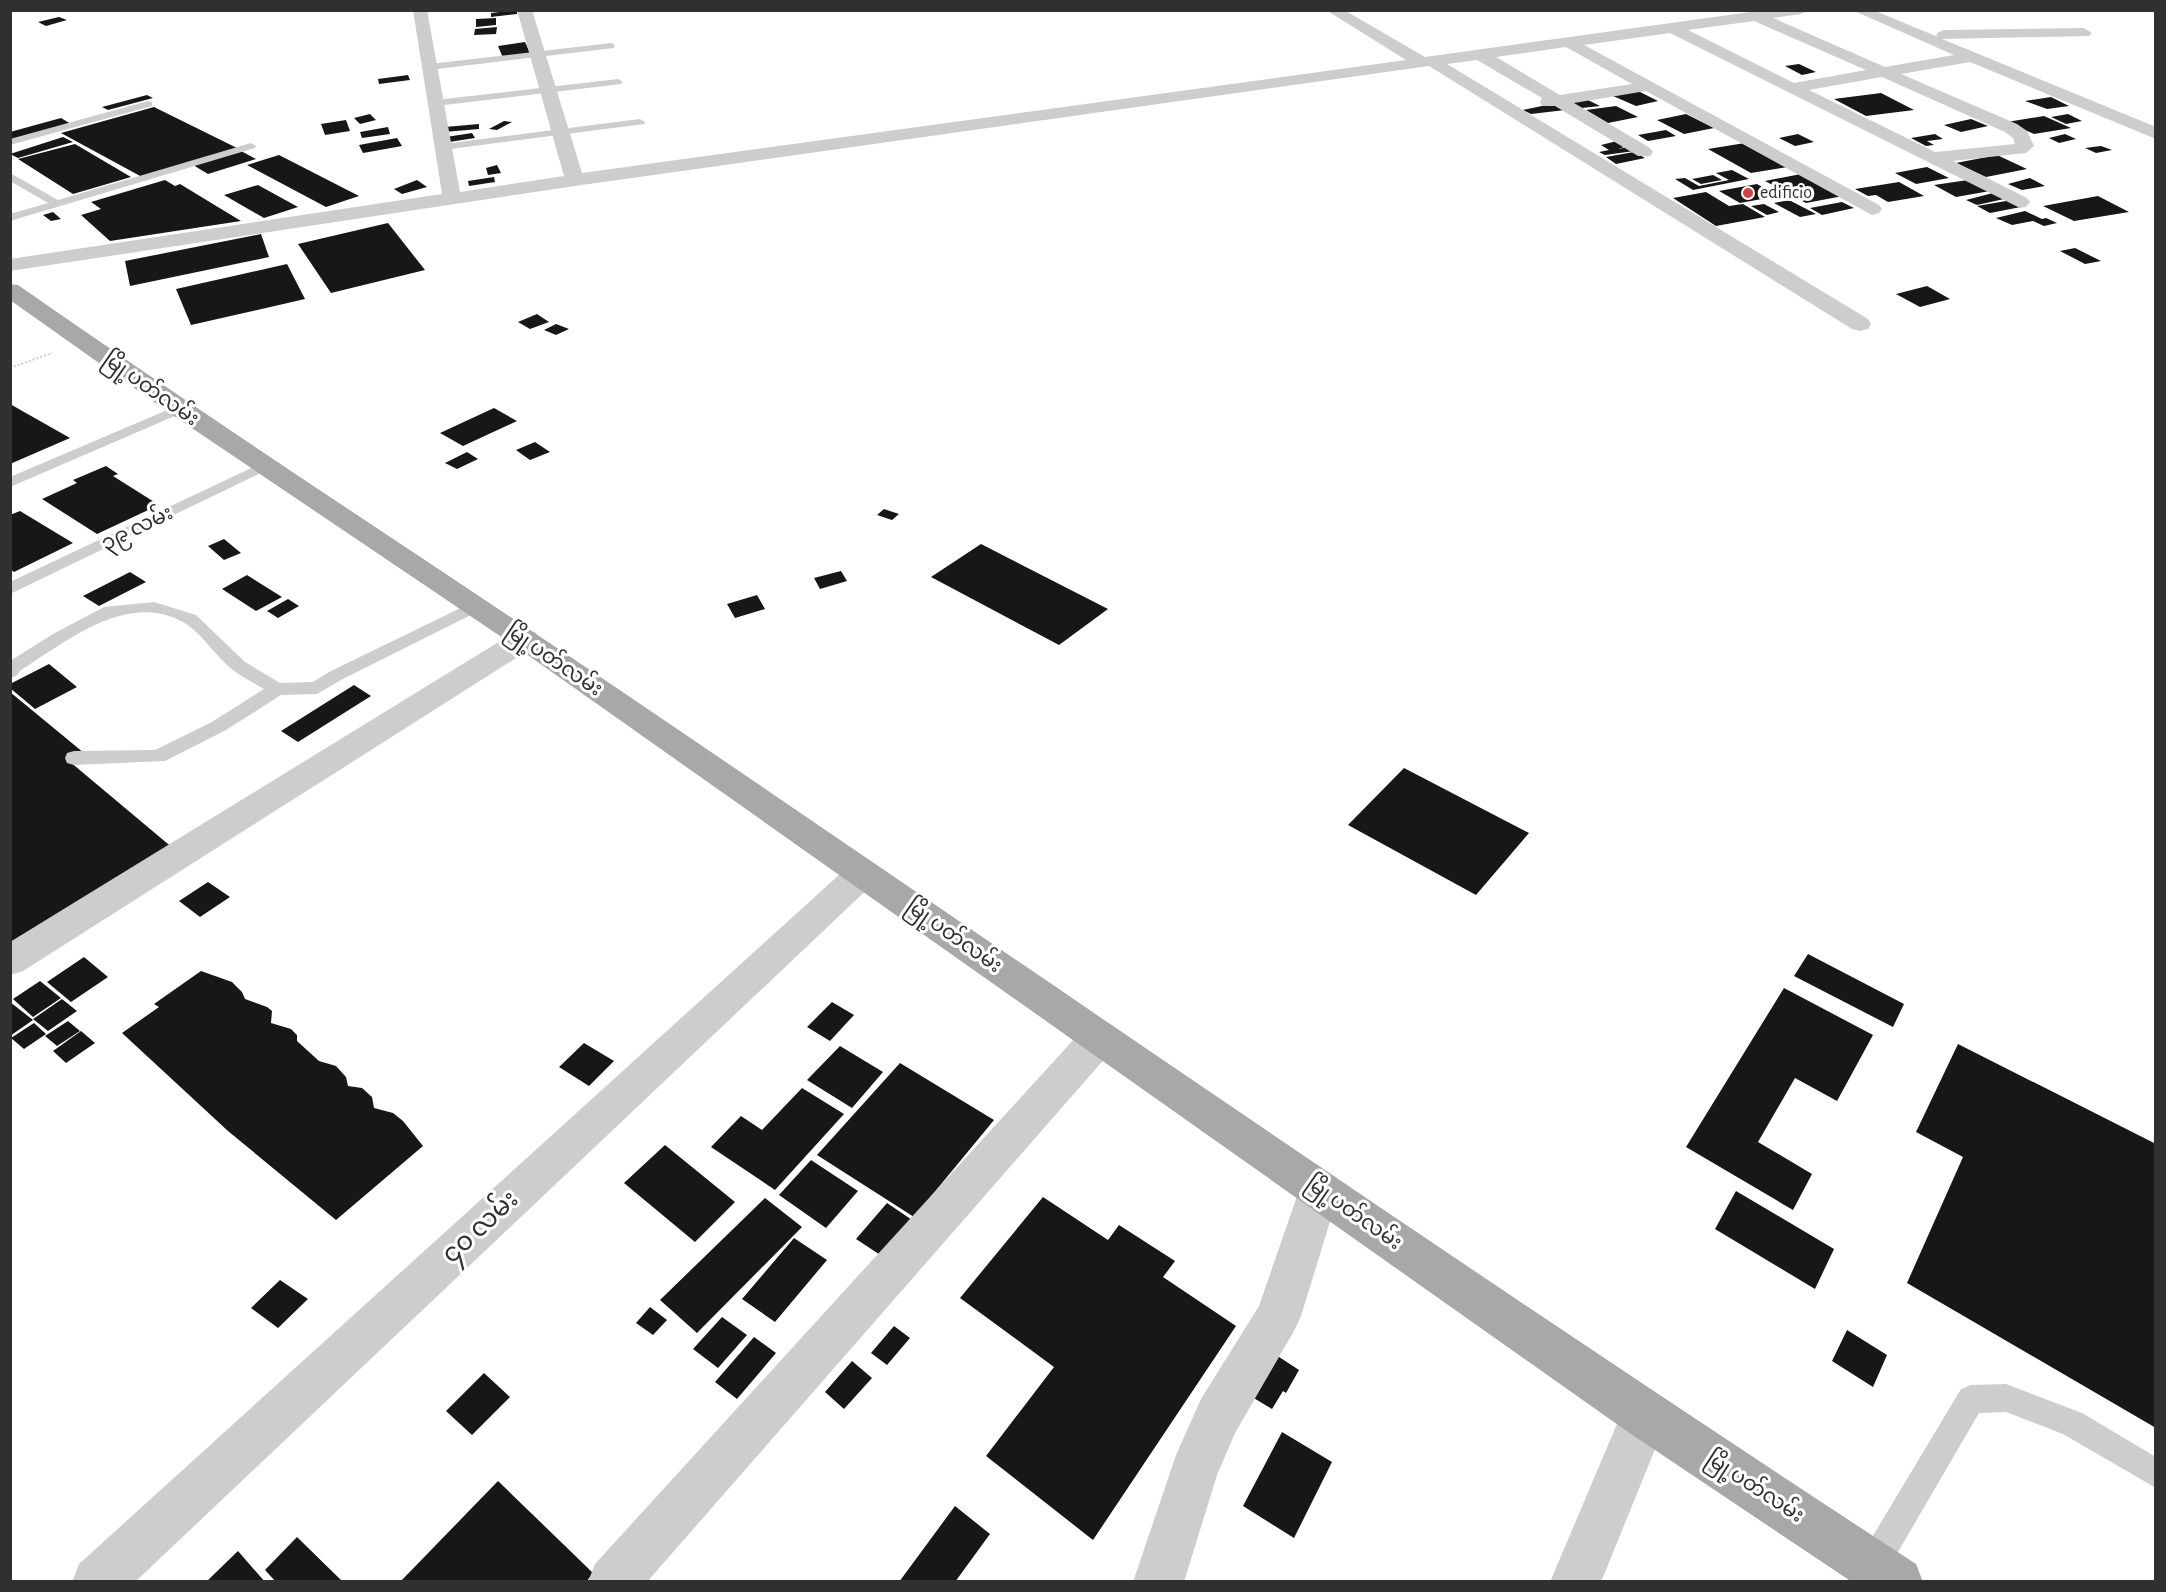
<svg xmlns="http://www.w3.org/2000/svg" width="2166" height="1592" viewBox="0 0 2166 1592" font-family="'Alegreya Sans','Noto Sans Myanmar',sans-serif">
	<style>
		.building { fill: #171717 }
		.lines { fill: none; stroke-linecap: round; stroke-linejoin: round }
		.path { stroke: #cdcdcd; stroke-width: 2; stroke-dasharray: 2 2; stroke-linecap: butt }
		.lane { fill: #cdcdcd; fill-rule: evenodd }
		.street { fill: #cdcdcd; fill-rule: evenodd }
		.primary { fill: #a8a8a8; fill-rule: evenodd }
		.poi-dot { fill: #d93f46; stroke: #fff; stroke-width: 2 }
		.labels { text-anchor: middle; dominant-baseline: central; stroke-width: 6; stroke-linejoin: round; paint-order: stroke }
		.far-poi-label { font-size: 18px; fill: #303030; stroke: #fff; text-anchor: start }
		.street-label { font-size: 21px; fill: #303030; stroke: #fff }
		.near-street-label { font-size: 26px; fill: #303030; stroke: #fff }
	</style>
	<rect width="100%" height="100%" fill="#fff"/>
	<path class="building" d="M517,10V14L491,17V13Z
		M59,17L67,20L46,26L38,22Z
		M496,18V25L476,27V19Z
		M497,27L496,34L474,35L475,29Z
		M525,42L531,55L503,58L498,46Z
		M1799,64L1816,72L1802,75L1785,66Z
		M408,75L410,80L379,84L378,79Z
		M1638,91L1658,101L1636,106L1613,96Z
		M1881,93L1914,110L1866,116L1834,99Z
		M147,95L153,98L108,110L102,107Z
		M2051,97L2069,106L2047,109L2025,101Z
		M1588,100L1600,106L1582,108L1569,101Z
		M1556,103L1565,110L1531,114L1523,110Z
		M1616,106L1638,117L1608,123L1586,110Z
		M154,107L237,148L142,177L61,133Z
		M370,114L376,120L360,124L354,118Z
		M1686,114L1714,128L1684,134L1657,120Z
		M2068,114L2082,121L2066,124L2051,117Z
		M2044,116L2071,128L2034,134L2007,122Z
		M61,118L71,124L10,141V132Z
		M1971,119L1988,126L1961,132L1944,125Z
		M346,120L350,131L325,135L321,124Z
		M504,121L512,122L497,130L489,129Z
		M479,124V129L444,132L445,127Z
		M388,127L390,134L362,138L360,132Z
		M1666,130L1676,136L1648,141L1638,135Z
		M472,133L475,138L449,142L446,137Z
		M1798,134L1814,142L1795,146L1779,138Z
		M1935,134L1943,139L1927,141L1934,145L1926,146L1911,138Z
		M2065,134L2076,139L2059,143L2049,138Z
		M63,137L73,142L18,158L10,154Z
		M397,138L402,146L363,153L359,145Z
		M1617,141L1624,147L1618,149L1628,147L1634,151L1605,155L1599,152L1609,150L1601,145Z
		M1745,143L1788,167L1751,173L1708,149Z
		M75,144L131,177L73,194L18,159Z
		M2101,146L2112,150L2096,153L2085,148Z
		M241,151L256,159L208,174L193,165Z
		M1634,152L1645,158L1616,164L1606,157Z
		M279,155L359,196L326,207L247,165Z
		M1997,155L2027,169L1986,177L1956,163Z
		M497,165L501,173L488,175L486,168Z
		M1927,167L1949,178L1916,184L1895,173Z
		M1732,170L1749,179L1693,190L1675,179L1685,178L1699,186L1729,180L1716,173Z
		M1801,174L1843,196L1806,203L1765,181Z
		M1713,175L1722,180L1701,184L1692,179Z
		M494,177L495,182L469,186L468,181Z
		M2030,178L2045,186L2022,190L2008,184Z
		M165,180L175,186L180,184L241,221L110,241L81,215L101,209L91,202Z
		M417,180L427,187L402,194L394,189Z
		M1968,180L1990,191L1956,197L1934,185Z
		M1899,182L1924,196L1888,202L1876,195L1868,196L1855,189Z
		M1757,184L1778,196L1740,203L1719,191Z
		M258,185L298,207L264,218L224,195Z
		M1706,192L1729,206L1743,204L1765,217L1716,226L1673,198Z
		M1993,193L2004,199L1977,205L1966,200Z
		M2098,196L2129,212L2074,221L2043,206Z
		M1789,200L1816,214L1800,217L1774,203Z
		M2012,200L2026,206L1990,213L1977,206Z
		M1842,202L1854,208L1822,215L1810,208Z
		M1764,204L1779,212L1767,215L1751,206Z
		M2025,211L2042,219L2046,218L2057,223L2044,226L2033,221L2012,225L1996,218Z
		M53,212L61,219L51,221L43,215Z
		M388,223L425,270L331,293L298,244Z
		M261,234L269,257L130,286L125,261Z
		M2075,248L2101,261L2085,264L2060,251Z
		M287,264L305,299L191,325L176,289Z
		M1927,286L1950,299L1920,307L1896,294Z
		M537,314L549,322L530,329L518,322Z
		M556,324L569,329L556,335L544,330Z
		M10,404L70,438L10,464Z
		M494,408L517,421L463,446L440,433Z
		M535,442L550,452L530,460L516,450Z
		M467,452L478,459L457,469L445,463Z
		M106,466L118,474L113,476L159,505L97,534L42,499L77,483L73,480Z
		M884,509L899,514L892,520L877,515Z
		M20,511L73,543L14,572L10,569V515Z
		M224,539L241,553L224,560L208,546Z
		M981,544L1108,609L1059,645L931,577Z
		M841,571L847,581L820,589L814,578Z
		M130,572L146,582L99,606L83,596Z
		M247,575L282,597L256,611L222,589Z
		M757,595L765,609L735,618L727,604Z
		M288,599L299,606L278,618L267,611Z
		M49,664L77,687L35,709L10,688V684Z
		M354,685L371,696L298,742L281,731Z
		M10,692L84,753L69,761L174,849L16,946L10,940Z
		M1404,768L1529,833L1476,895L1348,825Z
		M208,882L230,897L200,917L179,901Z
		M1808,954L1904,1004L1893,1027L1794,976Z
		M84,957L108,977L71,1002L47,982Z
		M201,971L232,982L242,992L245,999L267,1007L272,1011L271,1023L291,1029L297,1035V1041L319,1061L336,1066L346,1077L348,1086L362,1088L372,1097L374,1108L393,1113L403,1121L423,1146L336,1220L228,1131L122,1033L159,1007L154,1004Z
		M40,981L61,998L33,1017L13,999Z
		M1784,988L1873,1035L1837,1101L1795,1078L1758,1142L1812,1174L1793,1210L1686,1147Z
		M62,999L77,1011L48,1031L33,1019Z
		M10,1002L33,1020L10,1036Z
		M832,1002L854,1015L830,1041L807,1027Z
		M68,1021L80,1031L57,1046L45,1036Z
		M34,1023L46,1034L24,1049L11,1038Z
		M81,1031L95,1043L66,1063L53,1051Z
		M584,1043L614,1061L589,1086L559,1067Z
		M1958,1044L2156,1144V1428L1907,1283L1963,1157L1916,1132Z
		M840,1046L883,1072L852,1108L807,1080Z
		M900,1063L994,1120L914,1217L817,1155Z
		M802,1088L844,1114L775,1190L711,1147L741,1116L762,1130Z
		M665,1145L735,1202L695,1242L624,1183Z
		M811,1160L858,1191L826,1228L779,1195Z
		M1736,1191L1834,1249L1815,1289L1715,1229Z
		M1043,1197L1108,1240L1119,1225L1175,1261L1163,1277L1236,1326L1093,1540L986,1456L1054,1367L960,1298Z
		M765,1198L802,1227L697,1333L660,1300Z
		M887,1203L921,1226L891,1262L856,1239Z
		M794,1238L827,1260L775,1322L742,1299Z
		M280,1280L308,1299L278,1328L251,1308Z
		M650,1307L667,1320L653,1335L636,1323Z
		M722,1317L747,1335L718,1368L693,1349Z
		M894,1326L910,1338L887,1365L871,1353Z
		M1847,1330L1887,1355L1873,1387L1832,1361Z
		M754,1337L776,1353L737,1399L715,1382Z
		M1270,1351L1299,1370L1286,1393L1283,1391L1272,1409L1247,1394Z
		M852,1361L872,1378L844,1409L825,1392Z
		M484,1373L510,1397L472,1435L446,1411Z
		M1282,1432L1332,1462L1294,1538L1243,1506Z
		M498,1481L593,1573L586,1582H400Z
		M955,1506L990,1534L955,1582H899Z
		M297,1537L343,1582H276L265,1570Z
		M238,1551L265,1582H206Z"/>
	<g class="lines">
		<path class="path" d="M10,368L52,353"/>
		<path class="lane" d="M611,43L614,44V48L429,70L424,67L429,64Z
			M618,79L623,82L621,84L436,106L431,103L436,100Z
			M148,101L152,102V106L10,145V139Z
			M640,119L645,122L644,124L443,150L438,147L443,144Z
			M251,143L256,146L255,148L10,221V214L48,203L10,181V173L58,200Z
			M179,405L184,406L186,409L184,412L10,487V477Z
			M264,462L269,463L271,466L269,469L10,594V582Z
			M475,601L481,602L483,606L481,610L341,680L317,694L281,695L226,730L165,761L74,765L67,763L65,758L67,753L74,751L155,750L212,722L264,689C254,683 242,677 233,670C216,657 201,632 183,622C127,591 67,641 21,670L16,676L10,678V661L53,634L104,607L154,602L196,615L245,662L280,683L313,682L329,672Z
			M2006,1384L2082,1413L2156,1457V1488L2063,1434L2006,1412L1979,1413L1884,1576L1873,1580L1862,1576L1858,1565L1862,1554L1961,1389L1971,1385Z"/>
		<path class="street" d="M413,10H427L460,192L564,176L517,10H532L582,173L1406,60L1326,10H1344L1425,57L1765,10H1808L1801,14L1773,18L1885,67L1954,55L1852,10H1873L1938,37L1936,35L1939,32L1944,30L2084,28L2092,33L2089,36L1942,39L2156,127V139L1970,62L1901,74L2017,124L2027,131L2034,146L2026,153L1953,161L2027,198L2030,202L2027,206L2020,208L1670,33L1584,45L1879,205L1882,209L1879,213L1872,215L1646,91L1574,103L1650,148L1653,152L1650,156H1638L1555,106H1542L1540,102L1542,98L1477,60L1447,64L1868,319L1871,324L1868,329L1860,331L1852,329L1429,66L575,186L10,271V259L442,194ZM1754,21L1866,70L1794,83L1688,30ZM1566,47L1632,84L1560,95L1496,57ZM1882,77L2005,132L2013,138L2015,144L1935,152L1809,90Z
			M525,630L535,632L540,639L535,646L23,971L10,975V942L515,632Z
			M863,860L875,864L880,873L875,882L135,1582H72L79,1564L851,864Z
			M1100,1021L1114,1026L1119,1037L1114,1048L647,1582H588L595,1564L1086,1026Z
			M1319,1170L1334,1176L1340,1189L1301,1316L1294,1331L1235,1433L1217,1475L1184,1582H1133L1176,1455L1201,1399L1259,1306L1304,1176Z
			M1645,1391L1662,1398L1669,1415L1601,1582H1550L1628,1398Z"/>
		<path class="primary" d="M10,284L18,285C238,439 464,584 686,735C1095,1013 1502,1294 1916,1564L1923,1582H1852L1628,1432L515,646L171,414L10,300Z"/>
	</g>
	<circle class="poi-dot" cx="1748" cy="193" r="6"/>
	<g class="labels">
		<g class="far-poi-label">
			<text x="1760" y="193">edificio</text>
		</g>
		<g class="street-label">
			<text transform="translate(151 389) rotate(35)">မြို့ပတ်လမ်း</text>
			<text transform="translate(137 528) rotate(-26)">၃၉ လမ်း</text>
			<text transform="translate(554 660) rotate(34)">မြို့ပတ်လမ်း</text>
			<text transform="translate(954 936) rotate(35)">မြို့ပတ်လမ်း</text>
			<text transform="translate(1354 1213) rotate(35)">မြို့ပတ်လမ်း</text>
			<text transform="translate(1755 1487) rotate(33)">မြို့ပတ်လမ်း</text>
		</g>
		<g class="near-street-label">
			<text transform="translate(480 1227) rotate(-43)">၄၀ လမ်း</text>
		</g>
	</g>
	<rect width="2166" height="1592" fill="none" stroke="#303030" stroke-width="24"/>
</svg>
